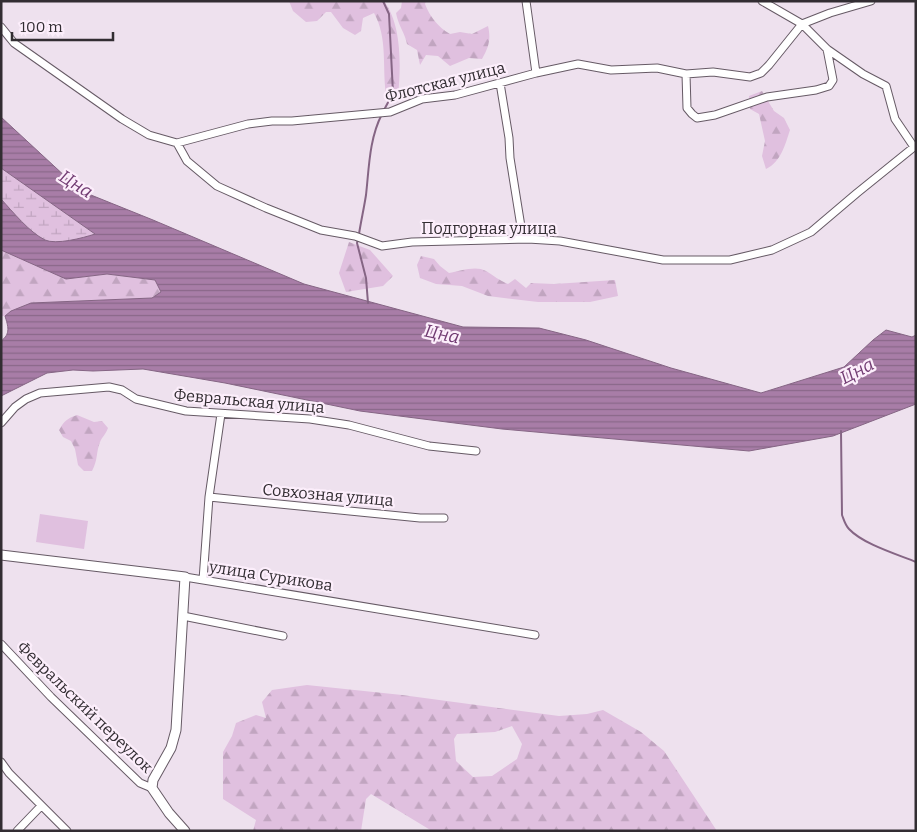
<svg xmlns="http://www.w3.org/2000/svg" width="917" height="832" viewBox="0 0 917 832" font-family="Bitter,serif">
	<style>
		.forest { fill: url(#forest-firs); fill-rule: evenodd }
		.wetland { fill: url(#wetland-marsh) }
		.pitch { fill: #e0c0df }
		.water { fill: url(#water-rules); stroke: #856584 }
		.lines { fill: none; stroke-linecap: round; stroke-linejoin: round }
		.stream { stroke: #856584; stroke-width: 2 }
		.minor-casing { stroke: #665a65; stroke-width: 9 }
		.tertiary-casing { stroke: #665a65; stroke-width: 11 }
		.minor { stroke: #fff; stroke-width: 7 }
		.tertiary { stroke: #fff; stroke-width: 9 }
		.labels { text-anchor: middle; dominant-baseline: central; stroke-width: 4.5; stroke-linejoin: round; paint-order: stroke }
		.street-label { font-size: 16px; fill: #322d32; stroke: #fceefb }
		.water-label { font-size: 18px; font-style: italic; fill: #723c73; stroke: #fceefb }
	</style>
	<defs>
		<pattern id="forest-firs" width="22" height="20" patternUnits="userSpaceOnUse" patternTransform="scale(1.25)"><rect width="22" height="20" fill="#e0c0df"/><path d="M5 1l3.5 6h-7zM16 11l3.5 6h-7z" fill="#c1a5c0"/></pattern>
		<pattern id="wetland-marsh" width="20" height="14" patternUnits="userSpaceOnUse" patternTransform="scale(1.25)"><rect width="20" height="14" fill="#e0c0df"/><path d="M1 5h8M5 5V1M11 12h8M15 12V8" fill="none" stroke="#c1a5c0"/></pattern>
		<pattern id="water-rules" width="6" height="5" patternUnits="userSpaceOnUse" patternTransform="scale(1.25)"><rect width="6" height="5" fill="#a87da7"/><path d="M0 2.5h6" fill="none" stroke="#896789"/></pattern>
	</defs>
	<rect width="100%" height="100%" fill="#eee1ee"/>
	<path class="forest" d="M289,1H384C402,25 401,67 398,96L386,94C382,67 388,38 374,13L363,18L361,31L355,35L343,28L331,12H326L317,21L306,22L293,11Z
		M402,1H426L425,4C430,17 438,27 450,34L460,32L472,34L488,26C491,39 489,47 482,59L469,58L450,66L438,56L426,55L420,65L417,50L407,44C405,33 398,25 396,13L401,8Z
		M762,91L774,111L784,118L790,130C785,145 781,162 766,169L762,156L765,141L759,114L750,109L749,96Z
		M349,242L370,250L393,276L383,286L346,292L339,273Z
		M1,250L66,279L107,274L155,280L161,292L152,298L31,303L11,311L5,316H1Z
		M421,256L434,259L440,266L449,273C460,271 476,265 486,271C494,276 499,280 508,284L515,279L526,288L531,283L554,284L615,280L618,296L590,302H538L488,296L462,286L436,284L420,278L417,265Z
		M77,415L94,422L102,421L108,428C106,434 102,437 100,442C96,452 98,460 92,471H84L78,465L75,449L71,441L63,437L59,430C64,421 68,418 77,415Z
		M307,685L402,695L559,716L587,714L603,710L641,732L664,751L717,831H432L371,794L366,799L361,831H253L256,820L223,799V752L232,736L236,723L256,715L266,718L262,702L272,690ZM512,726L522,744L517,759L492,776L473,777L456,761L454,739L457,734L495,732Z"/>
	<path class="wetland" d="M1,168L95,234C83,238 57,246 45,240C30,233 12,211 1,199Z"/>
	<path class="pitch" d="M40,514L88,521L84,549L36,542Z"/>
	<path class="water" d="M1,117L81,191L153,220L304,284L463,327L539,328L586,340L671,368L761,393L844,367L873,340L886,330L912,337L916,335V404L833,436L749,451L502,429L360,411L225,383L143,369L93,371L73,370L47,373L1,396V341C11,334 8,326 5,316L11,311L31,303L152,298L161,292L155,280L107,274L66,279L1,250V199C13,212 29,232 45,240C56,245 83,238 95,234L1,168Z"/>
	<g class="lines">
		<path class="stream" d="M383,1L389,14L393,93L384,110
			M359,234C361,221 364,208 366,195C369,169 369,139 382,114
			M358,239L357,243L366,278L368,303
			M841,431L842,515C844,520 845,525 849,529C863,544 896,554 916,562"/>
		<g class="minor-casing">
			<path id="minor" d="M526,1L536,73
				M1,27L14,43L122,119L149,135L177,143L248,124L272,121H292L390,112L422,99L455,95L536,73L578,64L611,70L657,68L686,74L713,72L750,77L761,73L769,65L802,24L762,1
				M686,74L687,108L692,114L697,118L715,115L767,97L816,90L829,86L833,80L827,49
				M500,83L509,138L510,158L523,239
				M177,143L187,161L217,186L266,208L321,230L355,236L382,246L412,242L528,239L560,241L663,260H730L772,250L811,232L857,193L914,147L895,119L886,86L863,74L827,49L802,24L830,13L871,1
				M1,423L15,407L26,399L40,393L109,387L122,390L136,399L186,411L310,419L349,425L429,446L476,451
				M209,497L420,518H444
				M185,577L535,635
				M203,580L209,497L221,414
				M183,616L283,636
				M1,644L51,697L140,783L152,788
				M1,762L9,773L67,831
				M17,831L41,806"/>
		</g>
		<g class="tertiary-casing">
			<path id="tertiary" d="M1,555L185,577L176,730L171,748L153,780L152,788L169,813L185,831"/>
		</g>
		<use href="#minor" class="minor"/>
		<use href="#tertiary" class="tertiary"/>
	</g>
	<g class="labels">
		<g class="street-label">
			<text transform="translate(445 82) rotate(-14)">Флотская улица</text>
			<text x="489" y="228">Подгорная улица</text>
			<text transform="translate(249 401) rotate(5)">Февральская улица</text>
			<text transform="translate(328 495) rotate(5)">Совхозная улица</text>
			<text transform="translate(271 576) rotate(9)">улица Сурикова</text>
			<text transform="translate(85 707) rotate(44)">Февральский переулок</text>
		</g>
		<g class="water-label">
			<text transform="translate(76 184) rotate(32)">Цна</text>
			<text transform="translate(442 334) rotate(12)">Цна</text>
			<text transform="translate(857 371) rotate(-27)">Цна</text>
		</g>
	</g>
	<rect width="917" height="832" fill="none" stroke="#322d32" stroke-width="5"/>
	<path d="M12 32v8h101v-8" fill="none" stroke="#322d32" stroke-width="2.5"/>
	<text x="20" y="32" font-size="15" fill="#322d32" stroke="#fceefb" stroke-width="4" paint-order="stroke">100 m</text>
</svg>
